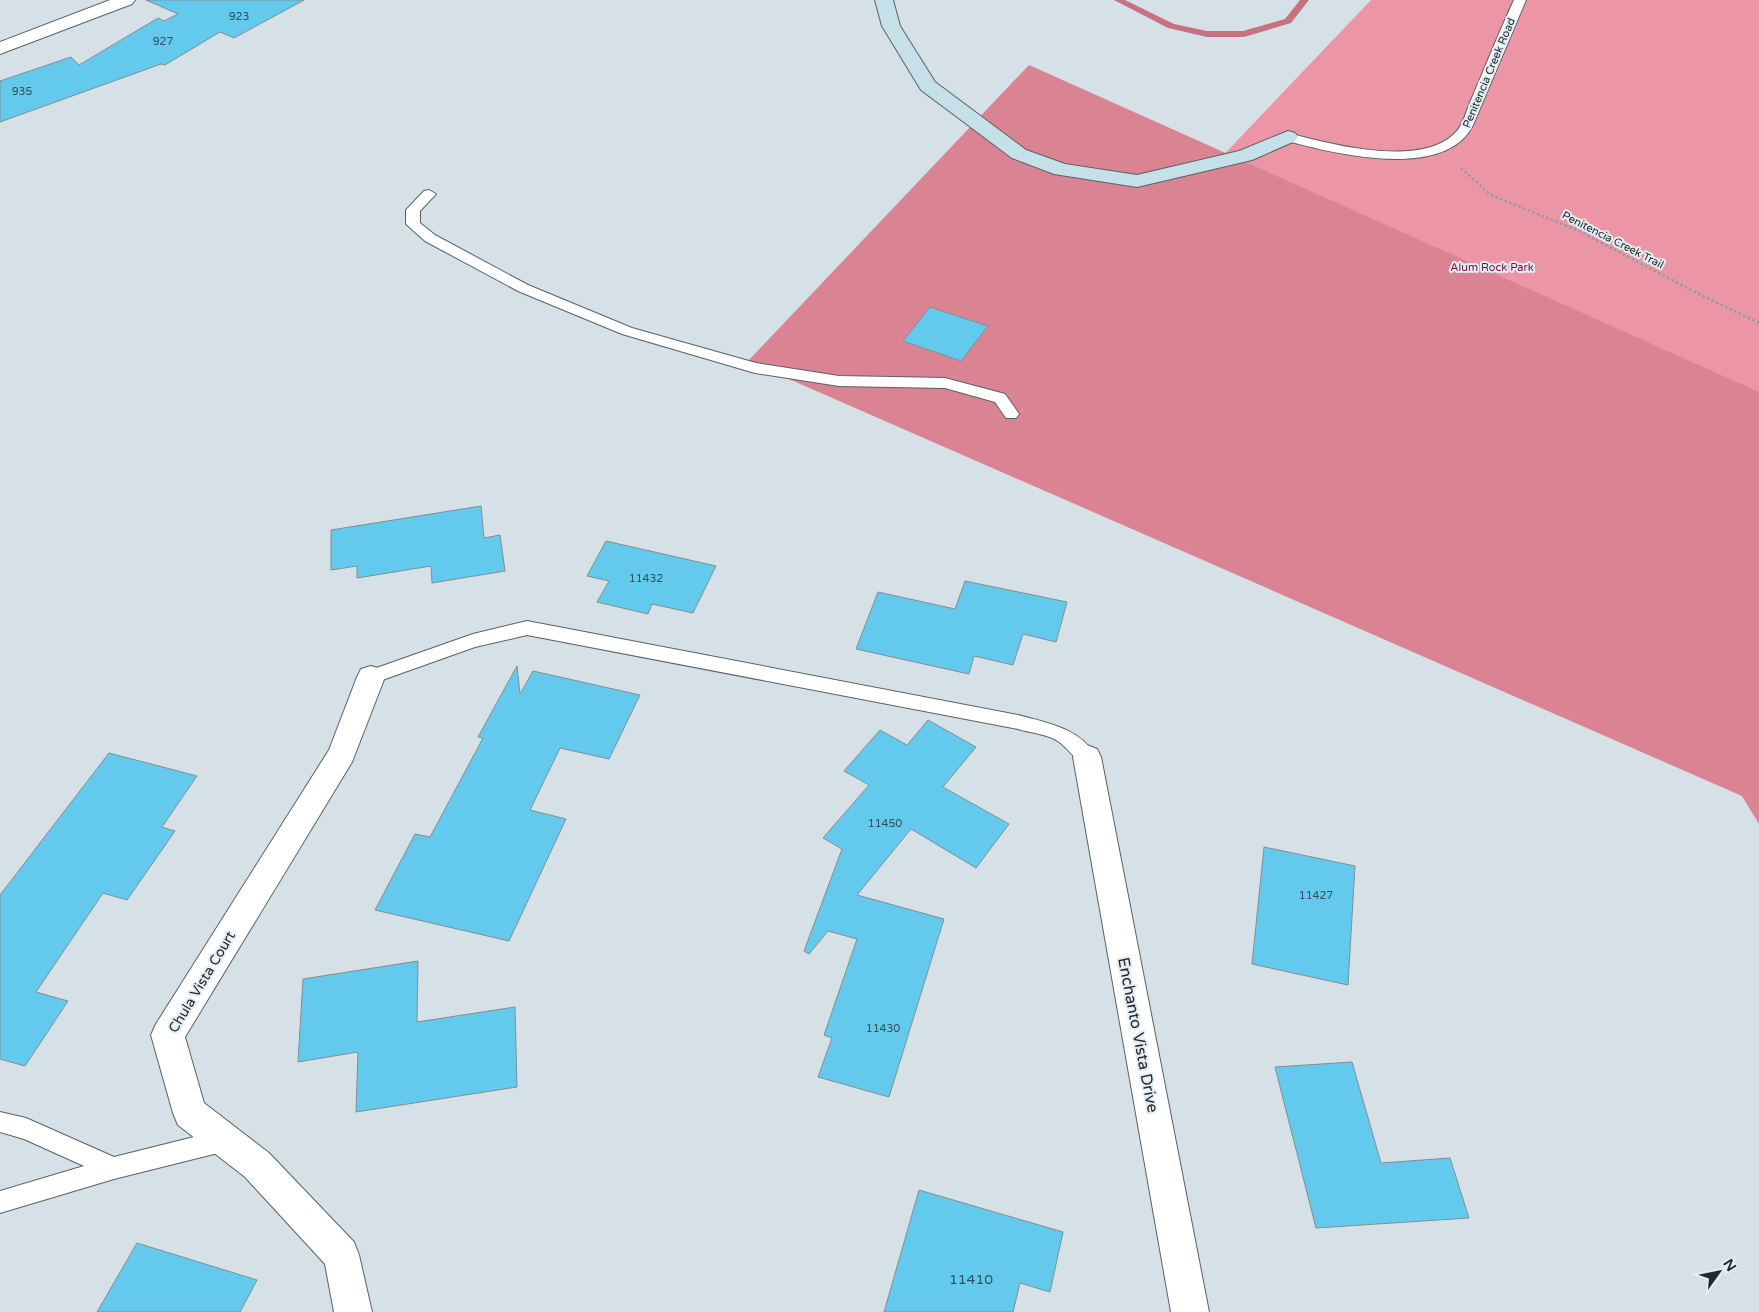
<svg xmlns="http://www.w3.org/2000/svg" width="1759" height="1312" viewBox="0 0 1759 1312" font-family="'Varela Round',sans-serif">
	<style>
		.green { fill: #ec96a5 }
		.forest { fill: #da8493 }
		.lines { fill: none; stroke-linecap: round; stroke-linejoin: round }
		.stream { fill: #c77282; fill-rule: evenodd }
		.building { fill: #63caed; stroke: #838e92 }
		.lane-casing { stroke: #586266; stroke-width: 2 }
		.street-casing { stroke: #586266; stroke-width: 2 }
		.secondary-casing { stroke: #586266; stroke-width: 2 }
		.path { stroke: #929b9f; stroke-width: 2.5; stroke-dasharray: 2.5 2.5; stroke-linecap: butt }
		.lane { fill: #fff; fill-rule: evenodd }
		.street { fill: #fff; fill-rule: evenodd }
		.secondary { fill: #c5e0e8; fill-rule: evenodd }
		.labels { text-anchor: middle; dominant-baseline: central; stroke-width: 4; stroke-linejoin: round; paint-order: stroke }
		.number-label { font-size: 11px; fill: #34505b }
		.far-street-label { font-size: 11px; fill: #24282a; stroke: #e2eef3 }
		.far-park-label { font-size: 11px; fill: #760d30; stroke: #e2eef3 }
		.street-label { font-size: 14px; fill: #24282a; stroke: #e2eef3 }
		.near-number-label { font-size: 14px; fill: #34505b }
		.near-street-label { font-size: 16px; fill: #24282a; stroke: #e2eef3 }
	</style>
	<rect width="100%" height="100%" fill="#d5e1e6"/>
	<path class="green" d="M1371,0H1759V679L1034,354Z"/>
	<path class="forest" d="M1029,65L1759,392V824L1742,796L748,361Z"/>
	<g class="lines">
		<path class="stream" d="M1114,0H1125L1174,24L1207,31H1243L1285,19L1300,0H1309L1291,23L1244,37H1207L1168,28Z"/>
	</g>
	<path class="building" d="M146,0H304L234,38L220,32L165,65L161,64L0,122V81L71,57L79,65L158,18L164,21L178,14Z
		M930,307L988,326L961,361L903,341Z
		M481,506L484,538L500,535L505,571L432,583L431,566L357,578V566L331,570V530Z
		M606,541L716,566L693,613L652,604L648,614L597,602L609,581L587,576Z
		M965,581L1067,602L1056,642L1023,634L1013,665L974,656L969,674L856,649L878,592L955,609Z
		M517,666L520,694L533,671L640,695L609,759L560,748L530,810L566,819L509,941L375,910L415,834L430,837L483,738L478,737Z
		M928,720L976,747L943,787L1009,824L976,868L911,829L857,895L944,919L889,1097L818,1077L832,1038L824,1035L857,939L828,931L809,954L804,951L842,849L823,838L869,785L844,771L880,730L907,745Z
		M109,753L197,776L162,827L175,831L127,900L103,893L36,992L68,1001L25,1066L0,1059V895Z
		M1264,847L1355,866L1348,985L1252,964Z
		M418,961L417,1022L515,1007L517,1087L356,1112L358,1052L298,1062L303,979Z
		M1352,1062L1381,1163L1450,1158L1469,1218L1316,1228L1275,1067Z
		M919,1190L1063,1232L1050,1292L1020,1283L1013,1312H884Z
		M137,1243L257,1280L240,1312H97Z"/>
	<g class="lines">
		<g class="lane-casing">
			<path id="lane" d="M1514,0H1526L1473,125C1445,182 1331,153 1284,140L1282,137L1288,133C1330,144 1422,169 1456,132C1464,124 1467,108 1472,98C1486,65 1499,32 1514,0Z
				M429,190L436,194L420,211V223L435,235L528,285L632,328L756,363L839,376L945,378L1005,394L1019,414L1016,418H1006L995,402L945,388L839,386L755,373L622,334L518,291L425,241L406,224V210L424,191Z
				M527,621L1018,715C1047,723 1081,728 1096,757L1094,762C1078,768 1071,750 1059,742C1049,734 1030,733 1018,729L527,635L475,647L371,684L365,682L362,677L365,672L473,634Z
				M0,1112L26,1118L114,1157L226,1129L234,1132L237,1140L234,1148L226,1151L114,1179L0,1213V1191L84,1166L24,1139L0,1132Z"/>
		</g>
		<g class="street-casing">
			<path id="street" d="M110,0H135L132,4L0,54V42Z
				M371,666L381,669L385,677L352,762L185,1037L204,1103L269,1153L354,1242L359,1255L372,1312H334L325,1264L245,1177L178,1125L173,1113L151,1035L156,1024L329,750L357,677L361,669Z
				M1087,745L1097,749L1101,757L1209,1312H1171L1073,757L1077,749Z"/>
		</g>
		<g class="secondary-casing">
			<path id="secondary" d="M875,0H893L900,26L935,82L1026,150L1065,164L1137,175L1239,151L1288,131L1295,133L1298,137L1295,141L1252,160L1137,187L1054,174L1012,158L921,90L882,26Z"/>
		</g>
		<path class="path" d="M1461,168L1491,195L1579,231L1691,290L1759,323"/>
		<use href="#lane" class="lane"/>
		<use href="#street" class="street"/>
		<use href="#secondary" class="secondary"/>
	</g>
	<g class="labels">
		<g class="number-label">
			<text x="239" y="16">923</text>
			<text x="163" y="41">927</text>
			<text x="22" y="91">935</text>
			<text x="646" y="578">11432</text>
			<text x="885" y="823">11450</text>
			<text x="1316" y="895">11427</text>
			<text x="883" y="1028">11430</text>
		</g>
		<g class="far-street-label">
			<text transform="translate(1489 73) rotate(-67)">Penitencia Creek Road</text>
			<text transform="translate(1613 240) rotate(27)">Penitencia Creek Trail</text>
		</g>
		<g class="far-park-label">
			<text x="1492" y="267">Alum Rock Park</text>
		</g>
		<g class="street-label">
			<text transform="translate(202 982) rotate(-59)">Chula Vista Court</text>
		</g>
		<g class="near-number-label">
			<text x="971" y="1279">11410</text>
		</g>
		<g class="near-street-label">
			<text transform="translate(1138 1035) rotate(79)">Enchanto Vista Drive</text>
		</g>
	</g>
	<g transform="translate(1719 1272) rotate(57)" stroke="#e2eef3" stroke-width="4" paint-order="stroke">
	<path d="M0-4L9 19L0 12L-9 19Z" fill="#24282a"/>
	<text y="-8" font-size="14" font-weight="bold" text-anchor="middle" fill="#24282a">N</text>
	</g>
</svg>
